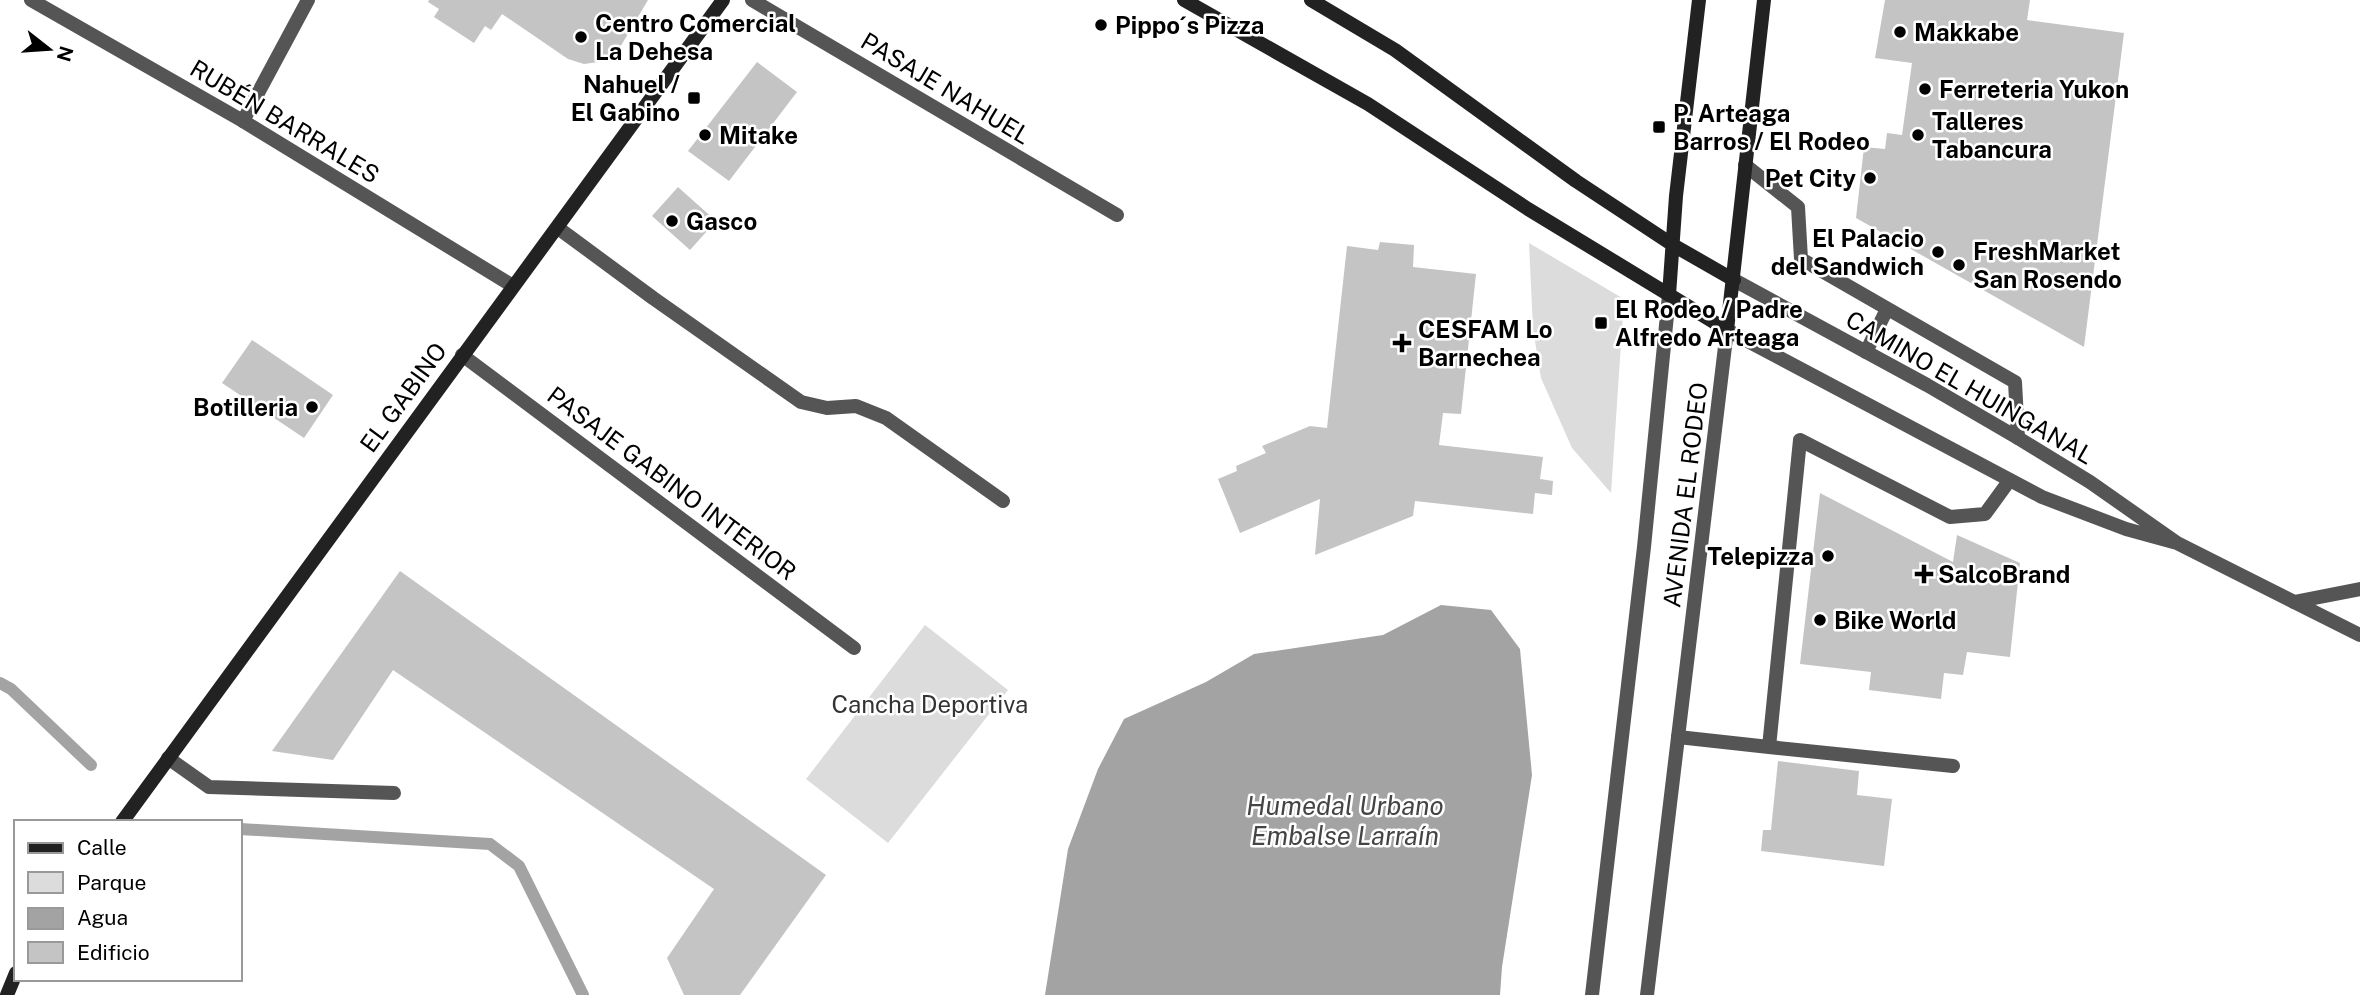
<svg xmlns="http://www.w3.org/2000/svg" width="2360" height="995" viewBox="0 0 2360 995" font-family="'Public Sans',sans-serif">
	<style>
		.green { fill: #dcdcdc }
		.water { fill: #a3a3a3 }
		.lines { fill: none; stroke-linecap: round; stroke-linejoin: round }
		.stream { stroke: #a3a3a3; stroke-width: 12 }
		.building { fill: #c4c4c4 }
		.service { stroke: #555; stroke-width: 14 }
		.minor { stroke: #555; stroke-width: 14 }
		.tertiary { stroke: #555; stroke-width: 14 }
		.secondary { stroke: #222; stroke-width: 14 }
		.poi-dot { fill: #000; stroke: #fff; stroke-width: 2.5 }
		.labels { text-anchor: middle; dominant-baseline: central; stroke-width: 5; stroke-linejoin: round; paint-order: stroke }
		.poi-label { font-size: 24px; font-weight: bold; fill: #000; stroke: #fff; text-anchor: start }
		.street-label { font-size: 24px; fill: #000; stroke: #fff }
		.park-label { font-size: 24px; fill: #333; stroke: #fff }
		.water-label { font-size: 26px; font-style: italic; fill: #444; stroke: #fff }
	</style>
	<rect width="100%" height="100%" fill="#fff"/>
	<path class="green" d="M1529,243L1624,299L1611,493L1572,448L1541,378L1533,329Z
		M925,625L1008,690L888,843L806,779Z"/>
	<path class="water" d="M1441,605L1491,610L1520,649L1532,775L1502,967L1500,995H1045L1068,849L1098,769L1124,719L1206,682L1254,654L1383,635Z"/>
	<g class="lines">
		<path class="stream" d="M0,683L11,689L91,765
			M240,829L490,844L519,866L583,995"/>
	</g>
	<path class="building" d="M429,0H648L619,49L606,61L584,64L568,59L502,14L491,30L485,26L474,43L434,17L439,9L428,2Z
		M1885,0H2030L2027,20L2124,33L2084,347L1856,218L1864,147L1885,149L1887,133L1902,135L1912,63L1875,58Z
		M757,62L797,92L729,181L688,151Z
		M678,187L716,221L690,250L652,216Z
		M1380,242L1414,245L1413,267L1476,274L1461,414L1443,413L1439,445L1543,457L1540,479L1553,481L1552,495L1535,493L1533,514L1415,501L1413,516L1315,555L1320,499L1240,533L1218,479L1237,471L1236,466L1266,453L1262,446L1310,426L1327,428L1347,246L1378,250Z
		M252,340L333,395L304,438L222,383Z
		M1820,493L1953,562L1957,535L2020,563L2010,657L1967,652L1963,675L1944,673L1941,699L1869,690L1871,672L1800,664Z
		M400,571L826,875L740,995H684L667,958L714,889L393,670L333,760L272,751Z
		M1778,761L1859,771L1857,795L1892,799L1884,866L1761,851L1763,830H1771Z"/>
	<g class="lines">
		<path class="service" d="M243,121L308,0
			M1745,165L1798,207L1801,259L2015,382L2018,438
			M558,228L653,298L801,402L827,408L856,406L886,418L1003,501
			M1866,352L1887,309
			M1678,737L1769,747L1800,440L1950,517L1985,514L2009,481
			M1769,747L1953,766
			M168,758L209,787L394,793"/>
		<path class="minor" d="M31,0L243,121L513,286
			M752,0L1117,215
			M462,355L854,648
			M2294,602L2360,589"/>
		<path class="tertiary" d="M1734,280L1927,385L2018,438L2090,482L2177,543L2360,635
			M1592,995L1644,547L1669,295
			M1647,995L1727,330L2042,497L2126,529L2177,543"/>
		<path class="secondary" d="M1184,0L1368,104L1528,209L1727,330L1764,0
			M1311,0L1395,50L1576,181L1673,245L1734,280
			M1669,295L1676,196L1699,0
			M122,822L723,0
			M7,995L16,973"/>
	</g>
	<g class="poi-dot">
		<circle cx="1101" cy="25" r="7"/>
		<circle cx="1900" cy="32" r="7"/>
		<circle cx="581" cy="37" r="7"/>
		<circle cx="1925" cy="89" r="7"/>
		<rect x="687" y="91" width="14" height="14" rx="3.5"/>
		<rect x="1652" y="120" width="14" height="14" rx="3.5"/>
		<circle cx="705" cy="135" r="7"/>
		<circle cx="1918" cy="135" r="7"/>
		<circle cx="1870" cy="178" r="7"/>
		<circle cx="672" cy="221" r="7"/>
		<circle cx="1938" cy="252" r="7"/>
		<circle cx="1959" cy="265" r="7"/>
		<rect x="1594" y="316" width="14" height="14" rx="3.5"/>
		<path d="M1398.5 332.5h7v7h7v7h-7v7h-7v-7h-7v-7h7z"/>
		<circle cx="312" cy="407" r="7"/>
		<circle cx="1828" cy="556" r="7"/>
		<path d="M1920.5 563.5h7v7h7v7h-7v7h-7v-7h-7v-7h7z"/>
		<circle cx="1820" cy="620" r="7"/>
	</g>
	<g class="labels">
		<g class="poi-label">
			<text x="595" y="23">Centro Comercial<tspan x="595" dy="28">La Dehesa</tspan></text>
			<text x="1115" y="25">Pippo´s Pizza</text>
			<text x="1914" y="32">Makkabe</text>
			<text x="680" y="84" text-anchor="end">Nahuel /<tspan x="680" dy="28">El Gabino</tspan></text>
			<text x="1939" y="89">Ferreteria Yukon</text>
			<text x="1673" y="113">P. Arteaga<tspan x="1673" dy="28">Barros / El Rodeo</tspan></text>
			<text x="1932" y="121">Talleres<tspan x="1932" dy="28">Tabancura</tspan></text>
			<text x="719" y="135">Mitake</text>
			<text x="1856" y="178" text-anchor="end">Pet City</text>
			<text x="686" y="221">Gasco</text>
			<text x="1924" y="238" text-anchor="end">El Palacio<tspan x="1924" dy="28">del Sandwich</tspan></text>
			<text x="1973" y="251">FreshMarket<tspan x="1973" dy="28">San Rosendo</tspan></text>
			<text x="1615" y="309">El Rodeo / Padre<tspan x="1615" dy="28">Alfredo Arteaga</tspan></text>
			<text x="1418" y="329">CESFAM Lo<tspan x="1418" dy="28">Barnechea</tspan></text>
			<text x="298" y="407" text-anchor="end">Botilleria</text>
			<text x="1814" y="556" text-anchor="end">Telepizza</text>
			<text x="1938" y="574">SalcoBrand</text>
			<text x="1834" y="620">Bike World</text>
		</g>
		<g class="street-label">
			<text transform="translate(946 88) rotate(31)">PASAJE NAHUEL</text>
			<text transform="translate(285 121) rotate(31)">RUBÉN BARRALES</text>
			<text transform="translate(1970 387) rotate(30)">CAMINO EL HUINGANAL</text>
			<text transform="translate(403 397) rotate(-54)">EL GABINO</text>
			<text transform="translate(672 483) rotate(37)">PASAJE GABINO INTERIOR</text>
			<text transform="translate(1685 495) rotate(-83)">AVENIDA EL RODEO</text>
		</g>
		<g class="park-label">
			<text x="930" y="704">Cancha Deportiva</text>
		</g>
		<g class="water-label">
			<text x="1345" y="805">Humedal Urbano<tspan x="1345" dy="30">Embalse Larraín</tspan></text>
		</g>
	</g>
	<rect x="14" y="820" width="228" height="161" fill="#ffffff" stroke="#999999" stroke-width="2"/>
	<rect x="28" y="843" width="35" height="10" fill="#222222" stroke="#999999" stroke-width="2"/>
	<text x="77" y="855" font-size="21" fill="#000000">Calle</text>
	<rect x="28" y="872" width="35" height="21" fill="#dcdcdc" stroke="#999999" stroke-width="2"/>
	<text x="77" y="890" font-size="21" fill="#000000">Parque</text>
	<rect x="28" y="908" width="35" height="21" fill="#a3a3a3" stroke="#999999" stroke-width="2"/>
	<text x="77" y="925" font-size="21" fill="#000000">Agua</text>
	<rect x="28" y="942" width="35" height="21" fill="#c4c4c4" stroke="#999999" stroke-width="2"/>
	<text x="77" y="960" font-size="21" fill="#000000">Edificio</text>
	<g transform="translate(49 49) rotate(107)" stroke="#ffffff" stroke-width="5" paint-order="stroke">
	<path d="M0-5L12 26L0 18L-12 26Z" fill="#000000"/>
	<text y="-10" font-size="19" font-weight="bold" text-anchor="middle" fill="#000000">N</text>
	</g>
</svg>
